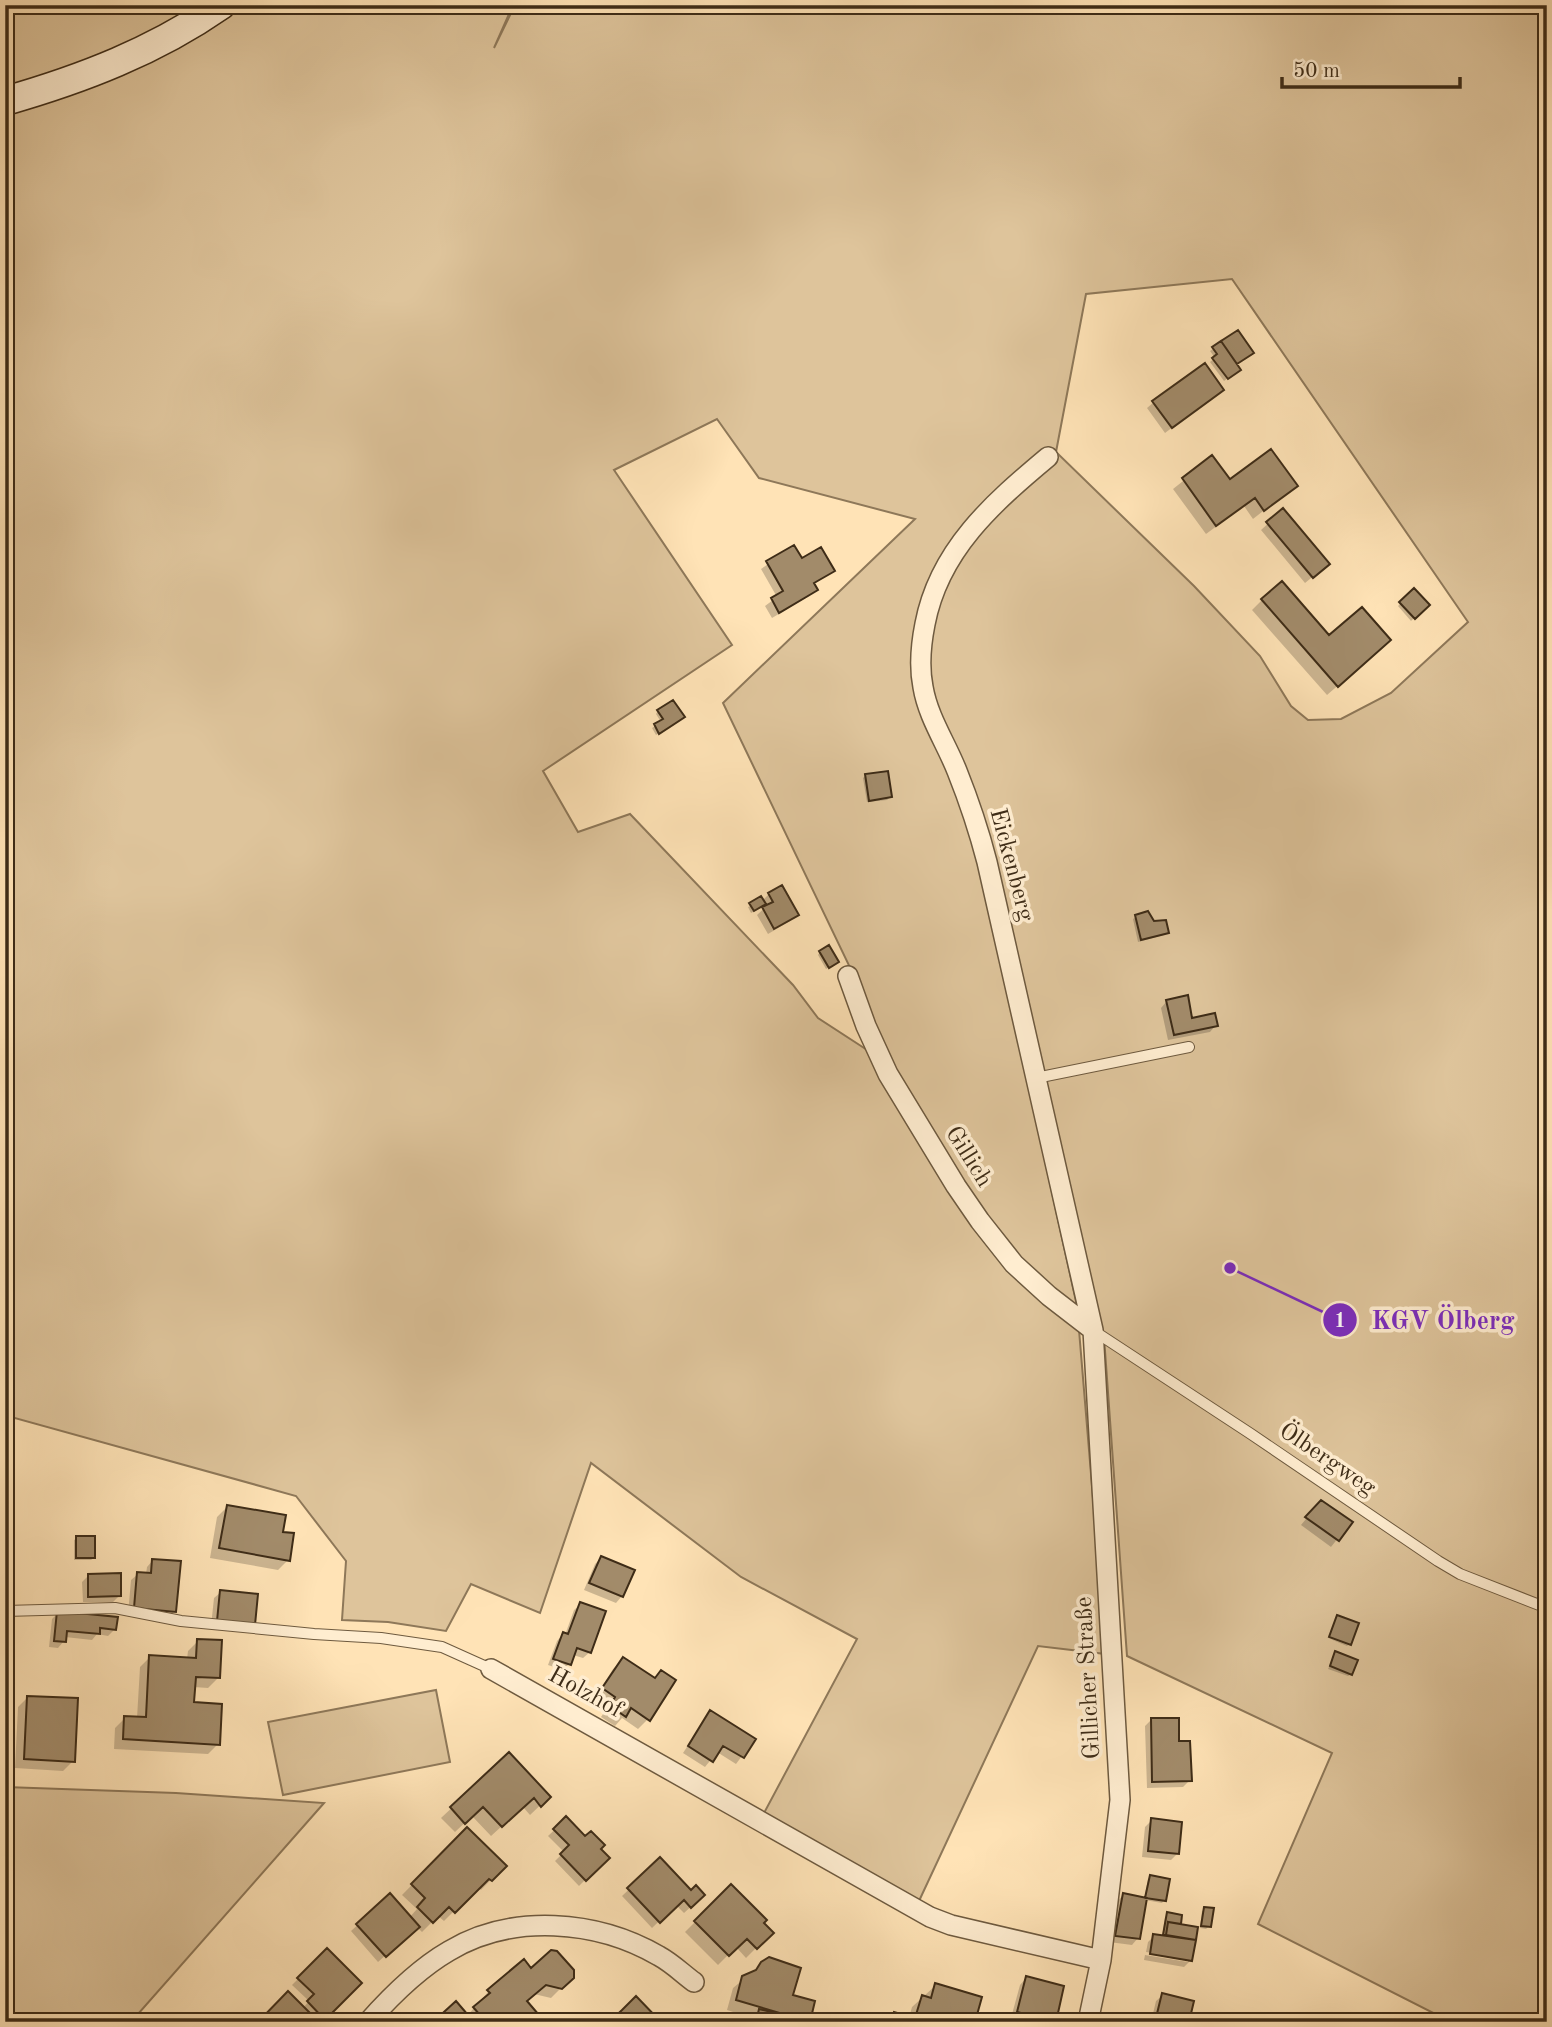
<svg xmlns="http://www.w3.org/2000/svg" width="1552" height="2027" viewBox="0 0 1552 2027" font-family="'Old Standard TT',serif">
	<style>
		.green { fill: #dec49b; stroke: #8e7859; stroke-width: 2; fill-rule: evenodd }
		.shadow { fill: #0003 }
		.building { fill: #a28b6a; stroke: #3e2c17; stroke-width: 2 }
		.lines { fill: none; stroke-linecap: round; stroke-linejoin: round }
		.lane-casing { stroke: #6e5a3f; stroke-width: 12 }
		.street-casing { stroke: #6e5a3f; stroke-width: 22 }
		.secondary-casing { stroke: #3e2c17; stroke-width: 31 }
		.lane { stroke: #ffedd0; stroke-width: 10 }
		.street { stroke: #ffedd0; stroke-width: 19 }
		.secondary { stroke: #ffedd0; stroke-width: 28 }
		.labels { text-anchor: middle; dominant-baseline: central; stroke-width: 7; stroke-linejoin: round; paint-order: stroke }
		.street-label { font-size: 24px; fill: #3e2c17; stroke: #ffedd0 }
		.leader { fill: none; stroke: #7b2cbf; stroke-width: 2.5 }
		.callout-dot { fill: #7b2cbf; stroke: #ffedd0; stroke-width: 2.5 }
		.mark-label { font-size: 21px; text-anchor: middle; font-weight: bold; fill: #fff }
		.callout-label { font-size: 26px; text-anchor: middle; font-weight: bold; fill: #7b2cbf; stroke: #ffedd0; stroke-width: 7; stroke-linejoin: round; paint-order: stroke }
	</style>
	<rect width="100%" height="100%" fill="#ffe3b6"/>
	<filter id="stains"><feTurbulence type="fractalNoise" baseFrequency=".00286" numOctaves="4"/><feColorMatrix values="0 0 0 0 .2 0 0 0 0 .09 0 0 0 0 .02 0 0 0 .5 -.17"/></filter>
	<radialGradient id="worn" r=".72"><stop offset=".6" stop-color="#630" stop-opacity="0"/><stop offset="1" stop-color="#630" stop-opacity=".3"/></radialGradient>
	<path class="green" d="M5,5H513L494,48L515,5H1547V2022H1451L1258,1924L1332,1753L1127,1656L1104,1337L990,910L1077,1306L1106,1654L1038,1646L919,1901L764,1813L857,1639L741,1577L591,1463L540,1613L471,1584L446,1631L388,1622L342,1620L346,1561L296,1496L15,1418L5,1425ZM1232,279L1468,622L1391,693L1341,719L1308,720L1291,706L1260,656L1194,586L1056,452L1086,294ZM717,419L759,478L915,519L723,703L857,982L881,1059L818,1018L793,985L630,814L578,832L543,771L732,645L614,470Z
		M436,1690L450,1762L283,1795L268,1722Z
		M5,1787L176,1793L324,1803L131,2022H5Z"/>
	<path class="shadow" d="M1238,332L1249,355L1235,365L1236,372L1224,381L1210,362L1215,358L1210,351Z
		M1222,390L1165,433L1147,408L1154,402Z
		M1212,458L1229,482L1296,485L1253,519L1244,506L1206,534L1173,489Z
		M1283,510L1321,570L1305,583L1261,530Z
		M793,547L801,560L833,571L813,585L816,590L809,596L772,618L765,606L777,597L761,569Z
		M1414,591L1428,605L1411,621L1398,606Z
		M1262,600L1329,637L1379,650L1327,695L1252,610Z
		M658,711L680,720L656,735L652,728L661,722L656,714Z
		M866,775L890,797L887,800L867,802L863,778Z
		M769,894L797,915L790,921L768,934L757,915L769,904L751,913L748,907L762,901Z
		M1136,917L1153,923L1167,933L1164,935L1138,942L1133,919Z
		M820,952L834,964L826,969L818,955Z
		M1167,1001L1191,1020L1216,1025L1210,1032L1168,1040L1161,1008Z
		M227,1507L281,1533L288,1560L278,1570L210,1558L217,1517Z
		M1315,1508L1350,1523L1331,1547L1301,1525Z
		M77,1538L94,1558L91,1560H74V1540Z
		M601,1558L622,1596L616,1603L584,1590L595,1564Z
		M153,1560L175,1611L168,1617L128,1614L131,1580L138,1574H146L147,1567Z
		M89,1575L120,1595L113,1602H83L82,1582Z
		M221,1592L253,1624L211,1626L214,1598Z
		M581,1604L590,1652L583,1658L573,1655L569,1664L563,1670L548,1665L557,1641L563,1634L565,1635L574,1610Z
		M58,1613L115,1629L108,1636L97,1634L92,1640L65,1637L64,1641L58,1648L49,1647L52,1619Z
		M1328,1638L1348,1645L1347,1646Z
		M198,1641L218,1678L208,1688L193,1687L192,1704L218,1744L208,1754L114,1749L115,1728L125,1718H137L140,1667L150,1657L187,1659L188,1651Z
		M1336,1653L1351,1674L1348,1676L1328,1669Z
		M623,1659L654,1679L661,1672L648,1719L638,1729L622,1718L615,1726L601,1717L607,1708L594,1699L613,1669Z
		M28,1697L73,1761L63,1771L15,1768L18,1707Z
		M710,1712L754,1740L736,1764L717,1752L705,1767L683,1753Z
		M1151,1720L1177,1743L1190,1780L1183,1787L1147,1788L1145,1726Z
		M509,1754L549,1797L530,1815L523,1807L491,1836L472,1816L455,1832L441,1818Z
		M566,1819L607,1858L579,1886L555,1861L564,1852L548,1836Z
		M1152,1820L1178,1853L1171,1860L1142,1857L1145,1827Z
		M467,1829L504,1866L481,1890L478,1887L444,1921L438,1916L422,1932L417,1927L378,1962L351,1931L390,1896L409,1918L417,1909L402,1895Z
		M660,1860L696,1902L684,1913L676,1905L652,1928L622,1896Z
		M1150,1877L1164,1900L1162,1903L1145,1900L1138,1938L1132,1945L1109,1942L1117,1902L1123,1895L1144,1899L1148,1879Z
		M731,1886L771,1933L746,1958L736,1947L718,1965L685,1932Z
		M1205,1909L1209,1926L1206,1929L1200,1928L1202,1911Z
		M1168,1914L1180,1916L1179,1925L1196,1928L1191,1960L1184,1967L1144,1960L1145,1955L1188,1962V1959L1146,1952L1148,1942L1154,1936L1162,1937L1165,1917Z
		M327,1950L359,1983L320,2022H260L303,2008L309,2001L292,1985Z
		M524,1962L531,1971L572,1977L551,1998L534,1994L526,2002L542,2022H436L467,2016L488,1992Z
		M762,1964L791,1996L813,2002L808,2021L782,2013V2017L798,2022H755V2019L727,2010L733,1988Z
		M1026,1978L1062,1987L1054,2022H1021L1011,2018L1020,1985Z
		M936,1985L973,2022H887L895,2014L909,2018L912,2007Z
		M1163,1995L1188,2022H1151L1156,2001Z"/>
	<path class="building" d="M1238,330L1254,353L1237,364L1221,341Z
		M1221,341L1241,370L1228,379L1212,358L1217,354L1212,347Z
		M1205,363L1224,390L1172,428L1152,401Z
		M1271,449L1298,486L1264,511L1255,498L1216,526L1182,478L1212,455L1230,479Z
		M1283,508L1330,564L1313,578L1266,522Z
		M794,545L802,558L821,547L835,571L814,583L818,590L779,613L771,598L783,591L766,561Z
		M1282,581L1329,635L1362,607L1391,640L1338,687L1261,599Z
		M1414,588L1430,605L1415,619L1399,602Z
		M673,700L685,717L659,734L654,724L663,719L657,710Z
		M888,771L892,797L869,801L865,774Z
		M782,885L799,915L774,929L762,907L773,902L768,893Z
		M761,896L766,904L754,911L749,903Z
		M1148,911L1154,921L1166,920L1169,933L1141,940L1135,915Z
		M829,945L839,962L829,968L819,951Z
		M1188,995L1192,1018L1215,1013L1218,1026L1174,1035L1166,1000Z
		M1321,1500L1353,1522L1339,1541L1305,1517Z
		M227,1505L286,1515L283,1532L294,1533L290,1561L219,1548Z
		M76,1536H95V1558H76Z
		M601,1556L635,1570L623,1597L589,1583Z
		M152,1559L181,1561L176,1612L134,1608L137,1572L151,1573Z
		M121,1573V1596L88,1597V1574Z
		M220,1590L258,1594L255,1625L217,1621Z
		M580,1602L606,1611L591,1653L577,1648L571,1665L553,1659L563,1632L568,1634Z
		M57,1611L118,1617L116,1630L100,1628V1634L67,1631L66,1642L54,1641Z
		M1337,1615L1359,1623L1351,1645L1329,1637Z
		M197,1639L222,1640L220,1678L196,1677L194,1702L222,1704L220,1745L123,1739L124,1716L146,1717L149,1655L196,1658Z
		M1335,1651L1358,1660L1352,1675L1330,1666Z
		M623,1657L655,1678L661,1670L676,1680L650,1721L631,1708L626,1717L610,1706L615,1697L602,1688Z
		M27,1696L78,1698L75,1762L24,1759Z
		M710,1710L756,1739L744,1758L723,1746L713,1762L688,1746Z
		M1151,1718H1179V1741H1190L1192,1781L1152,1782Z
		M509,1752L551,1797L541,1807L534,1798L502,1827L483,1807L465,1824L450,1807Z
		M566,1816L585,1836L591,1831L605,1845L601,1849L610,1858L586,1881L560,1854L569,1845L553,1829Z
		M1151,1818L1182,1822L1179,1854L1148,1851Z
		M467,1827L507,1866L492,1881L489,1879L455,1913L449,1907L433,1923L417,1907L425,1898L411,1884Z
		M660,1857L691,1890L696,1885L705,1895L691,1908L684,1900L660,1923L627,1888Z
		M1150,1875L1170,1879L1166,1901L1145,1898Z
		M731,1884L767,1920L764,1923L774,1933L757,1949L747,1939L729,1956L694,1921Z
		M390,1893L420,1927L386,1957L356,1924Z
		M1123,1893L1147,1898L1140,1939L1115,1936Z
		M1204,1907L1214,1908L1211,1927L1201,1926Z
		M1167,1912L1182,1915L1181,1924L1168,1922L1166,1935H1163Z
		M1168,1922L1198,1927L1196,1940L1166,1935Z
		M1153,1934L1196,1940L1192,1961L1150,1954Z
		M327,1948L362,1983L325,2020L307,2001L314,1994L297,1978Z
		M551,1950L557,1951L574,1970V1978L562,1989L546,1985L527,2001L545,2022H486L473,2007L490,1993L487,1990L524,1959L531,1968Z
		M769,1957L801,1968L793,1995L815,2001L810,2022L736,2000L742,1976L756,1970L761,1962Z
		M1026,1976L1064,1986L1056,2022L1017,2012Z
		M935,1983L982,1997L975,2022H892L894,2012L915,2018L922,1995L931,1998Z
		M288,1991L319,2022H258Z
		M1162,1993L1194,2001L1189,2022H1155Z
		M636,1996L661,2022H630L620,2012Z
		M456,2001L474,2022H433Z
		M759,2009L784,2015L782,2022H756Z
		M620,2012L630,2022H609Z
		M1027,2015L1056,2022H1025Z"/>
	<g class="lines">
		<g class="lane-casing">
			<path id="lane" d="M1036,1078L1189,1047
				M1094,1331L1251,1434L1438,1561L1460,1574L1547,1608
				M5,1611L115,1608L181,1621L314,1634L381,1638L442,1647L491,1669"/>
		</g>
		<g class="street-casing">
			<path id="street" d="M1048,457C993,503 939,550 925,624C921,644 919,667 923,687C928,717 946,743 957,771C969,801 979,831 987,862L1093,1330L1120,1800L1101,1960L1088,2022
				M848,976L866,1026L888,1074L956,1186L980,1221L1014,1264L1049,1296L1093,1330
				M491,1669L930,1917L951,1925L1101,1960
				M368,2022C391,1996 418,1969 449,1951C512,1913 597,1920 659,1956C672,1963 683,1974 694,1982"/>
		</g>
		<g class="secondary-casing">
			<path id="secondary" d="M5,101C82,79 155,51 221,5"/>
		</g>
		<use href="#lane" class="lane"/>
		<use href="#street" class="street"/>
		<use href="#secondary" class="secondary"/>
	</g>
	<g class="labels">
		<g class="street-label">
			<text transform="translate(1011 865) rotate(75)">Eickenberg</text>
			<text transform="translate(968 1157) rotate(58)">Gillich</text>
			<text transform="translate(1327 1460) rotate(34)">Ölbergweg</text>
			<text transform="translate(1089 1678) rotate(-93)">Gillicher Straße</text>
			<text transform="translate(585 1693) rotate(29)">Holzhof</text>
		</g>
	</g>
	<path class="leader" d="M1230 1268L1340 1320"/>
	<g class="callout-dot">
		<circle cx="1230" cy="1268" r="7"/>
		<circle cx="1340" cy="1320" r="18"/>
	</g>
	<g class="mark-label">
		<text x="1340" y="1327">1</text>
	</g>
	<g class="callout-label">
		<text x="1443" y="1329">KGV Ölberg</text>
	</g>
	<rect width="1552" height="2027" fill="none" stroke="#ffe3b6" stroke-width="28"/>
	<rect x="7" y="7" width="1538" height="2013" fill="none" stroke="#3e2c17" stroke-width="3.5"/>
	<rect x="14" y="14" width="1524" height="1999" fill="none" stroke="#3e2c17" stroke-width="2"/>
	<path d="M1282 77v10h178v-10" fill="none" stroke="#3e2c17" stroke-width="3.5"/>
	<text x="1293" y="77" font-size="21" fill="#3e2c17" stroke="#ffedd0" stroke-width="5" paint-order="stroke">50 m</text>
	<rect width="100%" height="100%" filter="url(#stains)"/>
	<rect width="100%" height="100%" fill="url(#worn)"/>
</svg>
